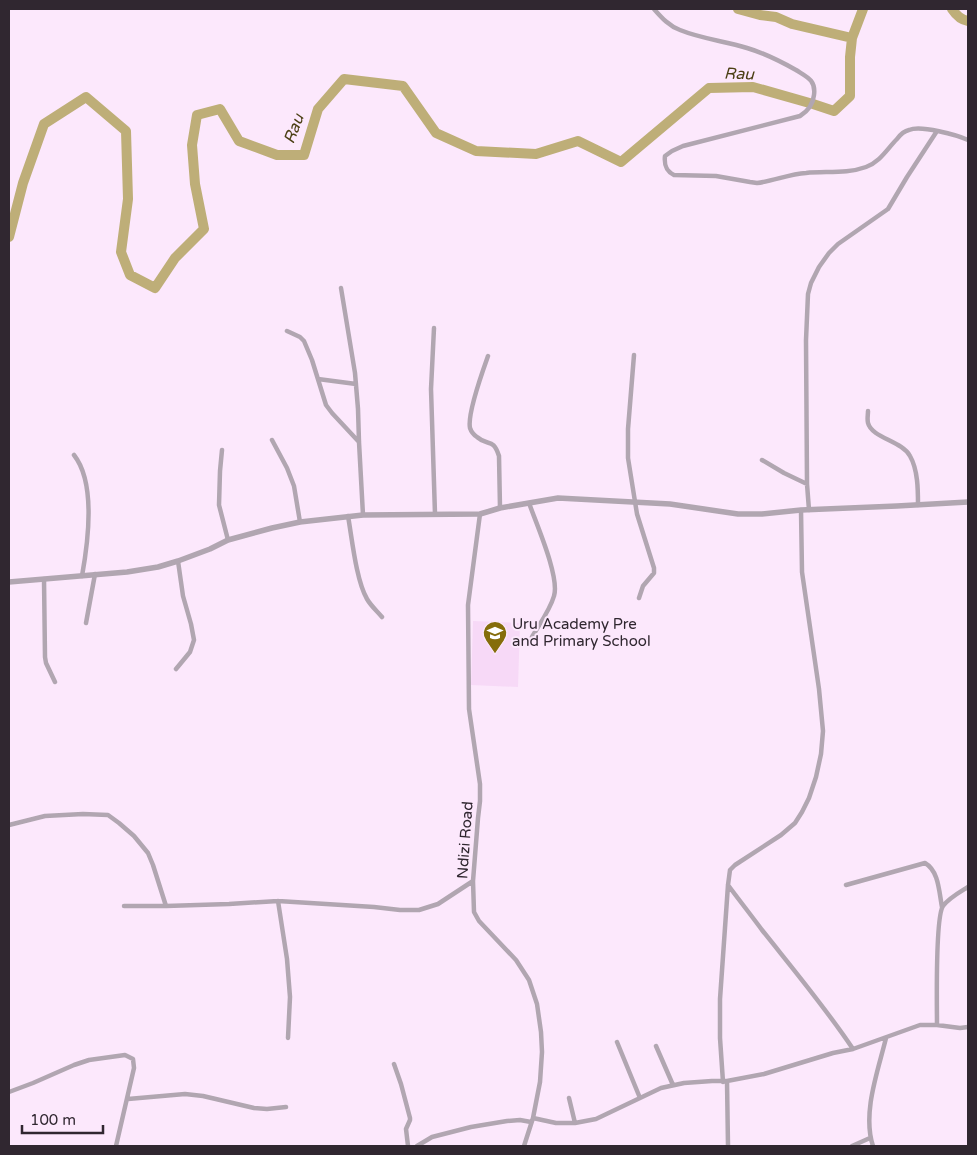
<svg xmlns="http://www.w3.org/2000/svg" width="977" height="1155" viewBox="0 0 977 1155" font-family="'Varela Round',sans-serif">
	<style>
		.built { fill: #f7d9f7 }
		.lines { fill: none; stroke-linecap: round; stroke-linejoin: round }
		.river { stroke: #beae78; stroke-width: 10 }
		.minor { stroke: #b1a6b1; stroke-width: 4.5 }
		.tertiary { stroke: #b1a6b1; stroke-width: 5.5 }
		.labels { text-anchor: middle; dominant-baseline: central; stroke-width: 4; stroke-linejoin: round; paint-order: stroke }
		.poi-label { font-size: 15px; fill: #302730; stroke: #fce8fc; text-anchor: start }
		.street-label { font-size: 15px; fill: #302730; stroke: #fce8fc }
		.water-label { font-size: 16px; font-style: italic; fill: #4b3f14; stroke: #fce8fc }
	</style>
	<rect width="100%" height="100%" fill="#fce8fc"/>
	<path class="built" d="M473,621L520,623L518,687L471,685Z"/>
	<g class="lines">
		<path class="river" d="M738,9L760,15L776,17L792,24L852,38
			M952,9C956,15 961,20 968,21
			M9,237L23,183L44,124L86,97L126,131L128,199L121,252L130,275L155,288L175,258L204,229L195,184L192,145L197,115L220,109L239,141L277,155H304L318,109L344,79L403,86L436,133L476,151L536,154L578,141L621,162L709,88L753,87L813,104L834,111L850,96V57L852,38L863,9"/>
		<path class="minor" d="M654,9C662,18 669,26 680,30C702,39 725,41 747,48C764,53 780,61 796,70C807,77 816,80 814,95C813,105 808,111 800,116L683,146L672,151L665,156C664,165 666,171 674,175L716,176L750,182L757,183C774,181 789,174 806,173C826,171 847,174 866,167C880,162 887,149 897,139C900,135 904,131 909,130C921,125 957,135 968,140
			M341,288L355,373L358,409L359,442L363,515
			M434,328L431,389L435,514
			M287,331L300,337L304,341L312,360L326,405L332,413L359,442
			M634,355L628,429V458L637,514L654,568V573L643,586L639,598
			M488,356C483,370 467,414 470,428C471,431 474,435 477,437C488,447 493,437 499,456L500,508
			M318,379L356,384
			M868,411C868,415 867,419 868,423C872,438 902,441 910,456C918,470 918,490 918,505
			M272,440L287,468L294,486L300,522
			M222,450L220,471L219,505L228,540
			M74,455C96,483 88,543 82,576
			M762,460L784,473L807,484
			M529,503C536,523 560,577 554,596C550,610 539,625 532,637
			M809,510L807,484L806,340L808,294L811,283L819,267L829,253L838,244L888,209L907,177L937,131
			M480,514L468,605L469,709L480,784V801L478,818L473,881L474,912L479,921L516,960L529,980L537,1004L541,1032L542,1052L540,1082L533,1118L524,1146
			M348,516C352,538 356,580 367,599C371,606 377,611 382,617
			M44,579L45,657L46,663L55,682
			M86,623L95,574
			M176,669L190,652L194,640L191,624L183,596L178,561
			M9,825L45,816L83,814L108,815L119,823L134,836L148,853L153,865L166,906
			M728,885C739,900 751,915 762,930C793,969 825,1007 853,1049
			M846,885L925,863C939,871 939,892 942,907
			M278,901L287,959L290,997L288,1038
			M124,906H166L229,904L278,901L374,907L400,910H419L438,904L473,881
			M937,1025C937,1005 935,918 943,906C949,898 960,892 968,887
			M617,1042L640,1098
			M656,1046L673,1085
			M394,1064L401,1084L410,1118V1120L406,1129L408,1146
			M727,1081L728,1146
			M723,1082L720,1038V999L728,885L730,870L735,865L781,835L795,823L802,812L809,798L816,777L821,754L823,731L819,689L802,572L801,510
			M9,1092L33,1083L74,1065L89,1060L125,1055L133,1059L134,1068L116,1146
			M569,1098L575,1123
			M128,1099L185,1094L203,1096L254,1108L267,1109L286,1107
			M533,1118L556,1123H575L596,1119L661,1088L684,1083L712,1081H727L764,1074L833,1053L853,1049L920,1025H937L960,1028L968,1027
			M417,1146L432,1137L471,1127L507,1121L520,1120L531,1122
			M852,1146L870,1138
			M873,1146C862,1113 878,1071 886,1038"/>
		<path class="tertiary" d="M9,582L127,572L158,567L178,561L210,549L228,540L272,528L300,522L363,515L480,514L500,508L558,498L670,504L738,514H762L801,510L897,506L968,502"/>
	</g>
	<defs>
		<g id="school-pin" transform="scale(1.25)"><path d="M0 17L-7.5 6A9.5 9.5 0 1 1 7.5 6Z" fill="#856d0b" stroke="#fce8fc"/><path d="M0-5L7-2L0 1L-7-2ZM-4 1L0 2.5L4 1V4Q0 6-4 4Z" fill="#fff"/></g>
	</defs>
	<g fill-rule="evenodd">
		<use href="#school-pin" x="495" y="633"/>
	</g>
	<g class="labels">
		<g class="poi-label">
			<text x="512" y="624">Uru Academy Pre<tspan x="512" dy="17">and Primary School</tspan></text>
		</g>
		<g class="street-label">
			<text transform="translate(465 840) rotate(-86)">Ndizi Road</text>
		</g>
		<g class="water-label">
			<text transform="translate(739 74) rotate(2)">Rau</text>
			<text transform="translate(294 129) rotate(-69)">Rau</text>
		</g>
	</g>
	<rect width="977" height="1155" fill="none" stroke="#302730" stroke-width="20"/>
	<path d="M22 1125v8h81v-8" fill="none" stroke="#302730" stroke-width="2.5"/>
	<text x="30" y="1125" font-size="15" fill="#302730" stroke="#fce8fc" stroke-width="4" paint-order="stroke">100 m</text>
</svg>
